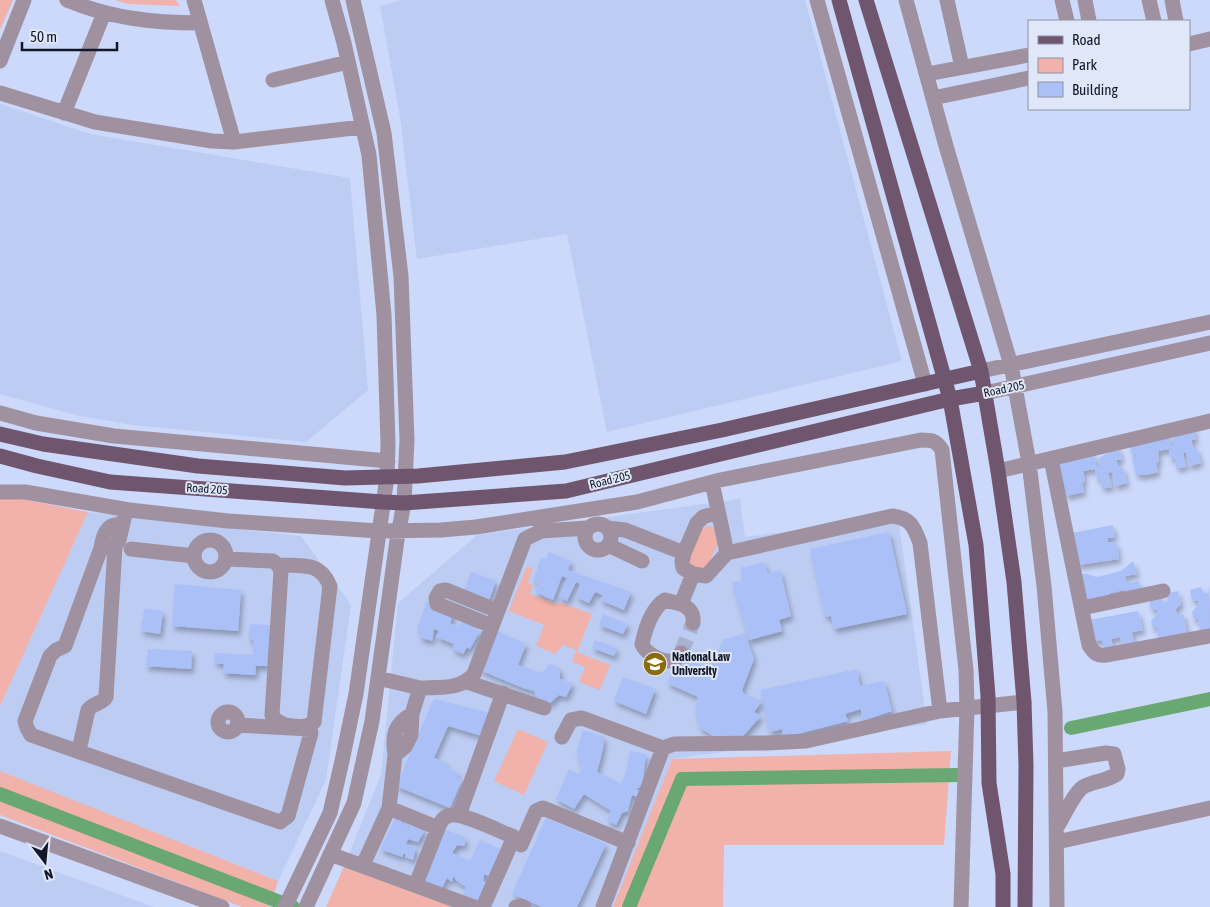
<svg xmlns="http://www.w3.org/2000/svg" width="1210" height="907" viewBox="0 0 1210 907" font-family="'Asap Condensed',sans-serif">
	<style>
		.built { fill: #bdccf2 }
		.green { fill: #f0b2aa }
		.lines { fill: none; stroke-linecap: round; stroke-linejoin: round }
		.canal { stroke: #69a872; stroke-width: 14 }
		.building { fill: #aac0f7; filter: url(#shadow) }
		.minor-tunnel { stroke: #a7b2d1; stroke-width: 15; stroke-dasharray: 15 8; stroke-linecap: butt }
		.minor { stroke: #a091a0; stroke-width: 15 }
		.major { stroke: #70556f; stroke-width: 15 }
		.labels { text-anchor: middle; dominant-baseline: central; stroke-width: 4; stroke-linejoin: round; paint-order: stroke }
		.street-label { font-size: 12px; fill: #121827; stroke: #e0e7f8 }
		.poi-label { font-size: 12px; font-weight: bold; fill: #121827; stroke: #e0e7f8; text-anchor: start }
	</style>
	<defs>
		<filter id="shadow"><feDropShadow dx="2.5" dy="4.5" stdDeviation="2.5" flood-color="#0004"/></filter>
	</defs>
	<rect width="100%" height="100%" fill="#ccd9fb"/>
	<path class="built" d="M402,0H805L902,361L607,432L567,234L417,259L400,117L380,6Z
		M0,104L90,134L350,178L368,390L306,442L133,425L79,416L0,394Z
		M740,499L745,537L898,516L927,724L672,759L613,907H455L345,864L381,775L398,603L477,535Z
		M88,512L301,536L351,605L326,780L278,881L0,771V706Z
		M0,851L154,907H0Z"/>
	<path class="green" d="M0,0H13L0,30Z
		M115,0H176L180,6L128,4Z
		M0,495L88,512L0,706Z
		M707,526L715,527L718,543L707,567L699,573L691,569L687,558L697,532Z
		M533,567L528,583L533,585L530,594L557,604L559,602L592,614L577,652L610,665L600,690L579,682L585,667L572,662L576,650L563,645L555,654L536,646L544,625L509,611L526,568Z
		M518,729L548,742L524,795L494,781Z
		M951,751L944,845H724L723,907H613L672,759Z
		M0,771L278,881L270,907H242L0,815Z
		M345,864L455,907H326Z"/>
	<g class="lines">
		<path class="canal" d="M1071,728L1210,699
			M0,794L293,907
			M629,907L682,779L959,775"/>
	</g>
	<path class="building" d="M1193,426L1196,440H1191L1194,449L1197,448L1201,463L1189,466L1186,452L1183,453L1186,467L1176,468L1175,458L1171,460L1169,449L1158,451L1159,462L1156,463L1158,472L1146,475H1136L1132,458L1136,457V454L1132,456L1129,440L1168,433L1171,445H1173V438Z
		M1118,446L1122,460H1116L1119,468L1123,467L1127,483L1115,486L1112,472L1108,473L1112,487L1102,488L1100,478L1097,480L1095,469L1083,471L1085,481L1082,483L1084,492L1066,496L1055,460L1094,453L1096,465H1099V458Z
		M1113,525L1115,538H1108V542L1117,543L1119,559L1078,565L1072,533Z
		M889,532L907,614L834,629L831,616L825,617L810,549Z
		M549,552L571,561L568,570L631,592L624,610L600,600L603,595L595,592L589,603L576,597L580,584L576,582L567,601L559,597L567,578L562,576L553,600L535,592L538,583L533,581L541,558L546,559Z
		M1133,561L1137,574L1124,576L1128,583L1139,581L1141,594L1129,595L1124,590L1111,593L1082,607L1075,574H1086L1097,577L1121,571Z
		M764,562L768,574L780,570L791,616L779,620L782,631L749,640L732,582L744,581L740,568Z
		M471,572L496,581L488,603L463,594Z
		M175,584L241,590L238,631L172,626Z
		M1209,585L1210,633L1201,634L1198,619H1194L1192,612L1199,604L1198,601L1192,600L1190,590L1201,587L1204,593H1208Z
		M1178,591L1181,604L1175,610L1178,614L1184,615L1188,638L1160,643L1157,628H1153L1151,621L1158,613L1157,610L1151,609L1149,599L1161,596L1163,602H1167L1168,593Z
		M427,601L454,613L450,623L458,627L463,619L473,621L470,626L480,631L470,649L467,647L463,654L452,649L454,644L436,637L439,631L434,629L432,641L419,637L421,631L417,629Z
		M144,609L163,611L160,634L141,631Z
		M1138,611L1143,630L1132,632L1135,647L1123,649L1120,637L1111,639L1114,651L1106,653L1102,640L1092,641L1089,620Z
		M603,614L628,624L623,634L599,625Z
		M250,624L270,625L267,666H256L255,675L223,673L224,664L214,663L215,653L253,655L254,640H249Z
		M495,630L526,644L518,665L542,673L549,664L560,668V679L573,683L566,697L559,695L549,704L538,700L534,691L523,688L480,670Z
		M745,633L754,659L742,690L744,694L762,701L754,712L761,716L743,736L721,741L700,728L695,708L698,697L667,683L681,657L710,669L723,640Z
		M595,640L617,648L614,656L592,648Z
		M148,649L192,651L191,669L146,666Z
		M857,669L860,686L884,681L892,711L862,721L861,709L845,714L848,721L782,738L783,729L770,732L760,690Z
		M623,677L655,689L646,714L614,701Z
		M434,699L489,713L482,736L448,726L434,758L447,763L446,766L458,773L457,777L462,780L450,808L396,786Z
		M583,730L604,737L603,749L597,772L621,784L626,773L630,751L646,754L642,786L636,789L642,792L641,798L632,795L628,811L622,813L616,825L607,820L611,811L584,794L574,809L556,799L569,769L579,775L581,769L577,751Z
		M396,817L403,819L401,824L404,825L405,821L408,822L406,827L410,829L414,825L425,830L418,842L408,839L406,844L416,847L413,860L405,857L406,855L404,853L402,857L380,849Z
		M546,818L606,844L577,907H542L512,894Z
		M443,829L463,836L466,841L464,846L457,845L452,853L470,861L480,840L501,850L489,876L484,874L483,881L487,883L476,906L461,900L466,887L457,881L453,876L452,882L447,878L440,892L421,881Z"/>
	<g class="lines">
		<path class="minor-tunnel" d="M681,653L693,623"/>
		<path class="minor" d="M67,0C110,18 153,23 200,23
			M194,0L234,142L362,127
			M817,0L925,384
			M906,0L946,146L1011,365L1029,463L1044,586L1055,712L1057,907
			M947,0L962,67
			M1062,0L1067,21
			M1085,0L1089,21
			M1149,0L1154,21
			M1172,0L1176,21
			M1189,44L1210,39
			M0,61L24,0
			M927,74L1029,55
			M273,80L348,62
			M0,93L95,122L212,141L234,142
			M933,98L1029,78
			M64,113L104,13
			M981,371L1210,322
			M985,393L1210,343
			M0,413L36,423L114,436L388,461
			M1051,459L1089,645C1094,653 1097,656 1106,655L1210,636
			M998,471L1210,421
			M712,482L727,553L892,516C911,518 914,527 920,543L940,711
			M0,492H25L129,510L228,521L379,531L441,530L476,527L637,502L720,480L921,440C931,440 936,440 942,450L966,670L967,708L961,907
			M126,510L119,540L115,546L101,548L65,646L56,650L50,656L25,721L27,728L31,735L280,822L288,816L311,733L310,729L237,725
			M585 537a13 13 0 1 1 26 0a13 13 0 1 1-26 0Z
			M608,528L625,530L684,553L697,523L703,517L718,512
			M194 556a16 16 0 1 1 32 0a16 16 0 1 1-32 0Z
			M608,545L642,561
			M101,548C103,536 106,523 121,525
			M131,549L194,556
			M226,559L273,561L278,565L281,571L272,715C278,727 304,730 314,722L330,586C320,561 301,566 278,565
			M693,574L706,576L727,553
			M681,604C690,608 694,613 693,623
			M488,607L446,590L440,591L436,598L437,604L440,605L492,626
			M1082,608L1163,591
			M681,653C679,656 676,660 672,661C661,662 645,653 642,644C645,630 652,608 665,600L681,604L693,574L683,568L682,562L684,553
			M467,682L544,708
			M420,688C439,687 461,690 474,674L525,539L541,531L588,528
			M218 722a10 10 0 1 1 20 0a10 10 0 1 1-20 0Z
			M562,737L571,720L582,718L663,748
			M79,750L88,710C93,703 102,704 106,697L115,546
			M395,755C392,736 394,724 412,714
			M1056,761L1106,753L1114,754L1118,769L1117,774C1107,781 1094,781 1083,787C1074,793 1064,816 1057,827
			M389,808L438,828C441,821 444,816 451,815C463,813 501,832 514,837L483,907
			M459,815L503,693
			M0,826L222,907
			M1057,842L1210,808
			M521,845L536,811L543,808L628,843
			M330,854L474,907
			M363,865L389,808L395,755L405,747L411,735L412,714L420,688L378,678
			M416,884L438,828
			M285,907L330,813L342,761L356,694L387,477L388,444L384,315L369,155L344,43L332,0
			M306,907L354,803L372,721L397,540L404,503L407,440L401,276L384,133L353,0
			M516,907L521,906L524,907
			M603,907L663,748L674,744L767,743L806,741L940,711L1024,702"/>
		<path class="major" d="M839,0L950,399L976,545L988,696L989,783L1003,874V907
			M866,0L981,371L998,471L1014,582L1024,702L1026,765L1025,907
			M0,434L43,444L198,466L345,478L418,476L565,462L722,430L981,371
			M0,456L37,466L110,482L383,502L404,503L566,491L950,399L985,393"/>
	</g>
	<defs>
		<g id="university-disc" transform="scale(1.25)"><circle r="9.5" fill="#8b6c0c" stroke="#e0e7f8"/><path d="M0-5L7-2L0 1L-7-2ZM-4 1L0 2.5L4 1V4Q0 6-4 4Z" fill="#fff"/></g>
	</defs>
	<g fill-rule="evenodd">
		<use href="#university-disc" x="655" y="664"/>
	</g>
	<g class="labels">
		<g class="street-label">
			<text transform="translate(1004 389) rotate(-12)">Road 205</text>
			<text transform="translate(610 480) rotate(-14)">Road 205</text>
			<text transform="translate(207 489) rotate(4)">Road 205</text>
		</g>
		<g class="poi-label">
			<text x="672" y="657">National Law<tspan x="672" dy="14">University</tspan></text>
		</g>
	</g>
	<rect x="1028" y="20" width="162" height="90" fill="#e0e7f8" stroke="#8e94a4"/>
	<rect x="1038" y="36" width="25" height="8" fill="#70556f" stroke="#8e94a4"/>
	<text x="1072" y="45" font-size="15" fill="#121827">Road</text>
	<rect x="1038" y="58" width="25" height="15" fill="#f0b2aa" stroke="#8e94a4"/>
	<text x="1072" y="70" font-size="15" fill="#121827">Park</text>
	<rect x="1038" y="82" width="25" height="15" fill="#aac0f7" stroke="#8e94a4"/>
	<text x="1072" y="95" font-size="15" fill="#121827">Building</text>
	<g transform="translate(45 862) rotate(164)" stroke="#e0e7f8" stroke-width="4" paint-order="stroke">
	<path d="M0-4L9 19L0 12L-9 19Z" fill="#121827"/>
	<text y="-8" font-size="14" font-weight="bold" text-anchor="middle" fill="#121827">N</text>
	</g>
	<path d="M22 42v8h95v-8" fill="none" stroke="#121827" stroke-width="2.5"/>
	<text x="30" y="42" font-size="15" fill="#121827" stroke="#e0e7f8" stroke-width="4" paint-order="stroke">50 m</text>
</svg>
